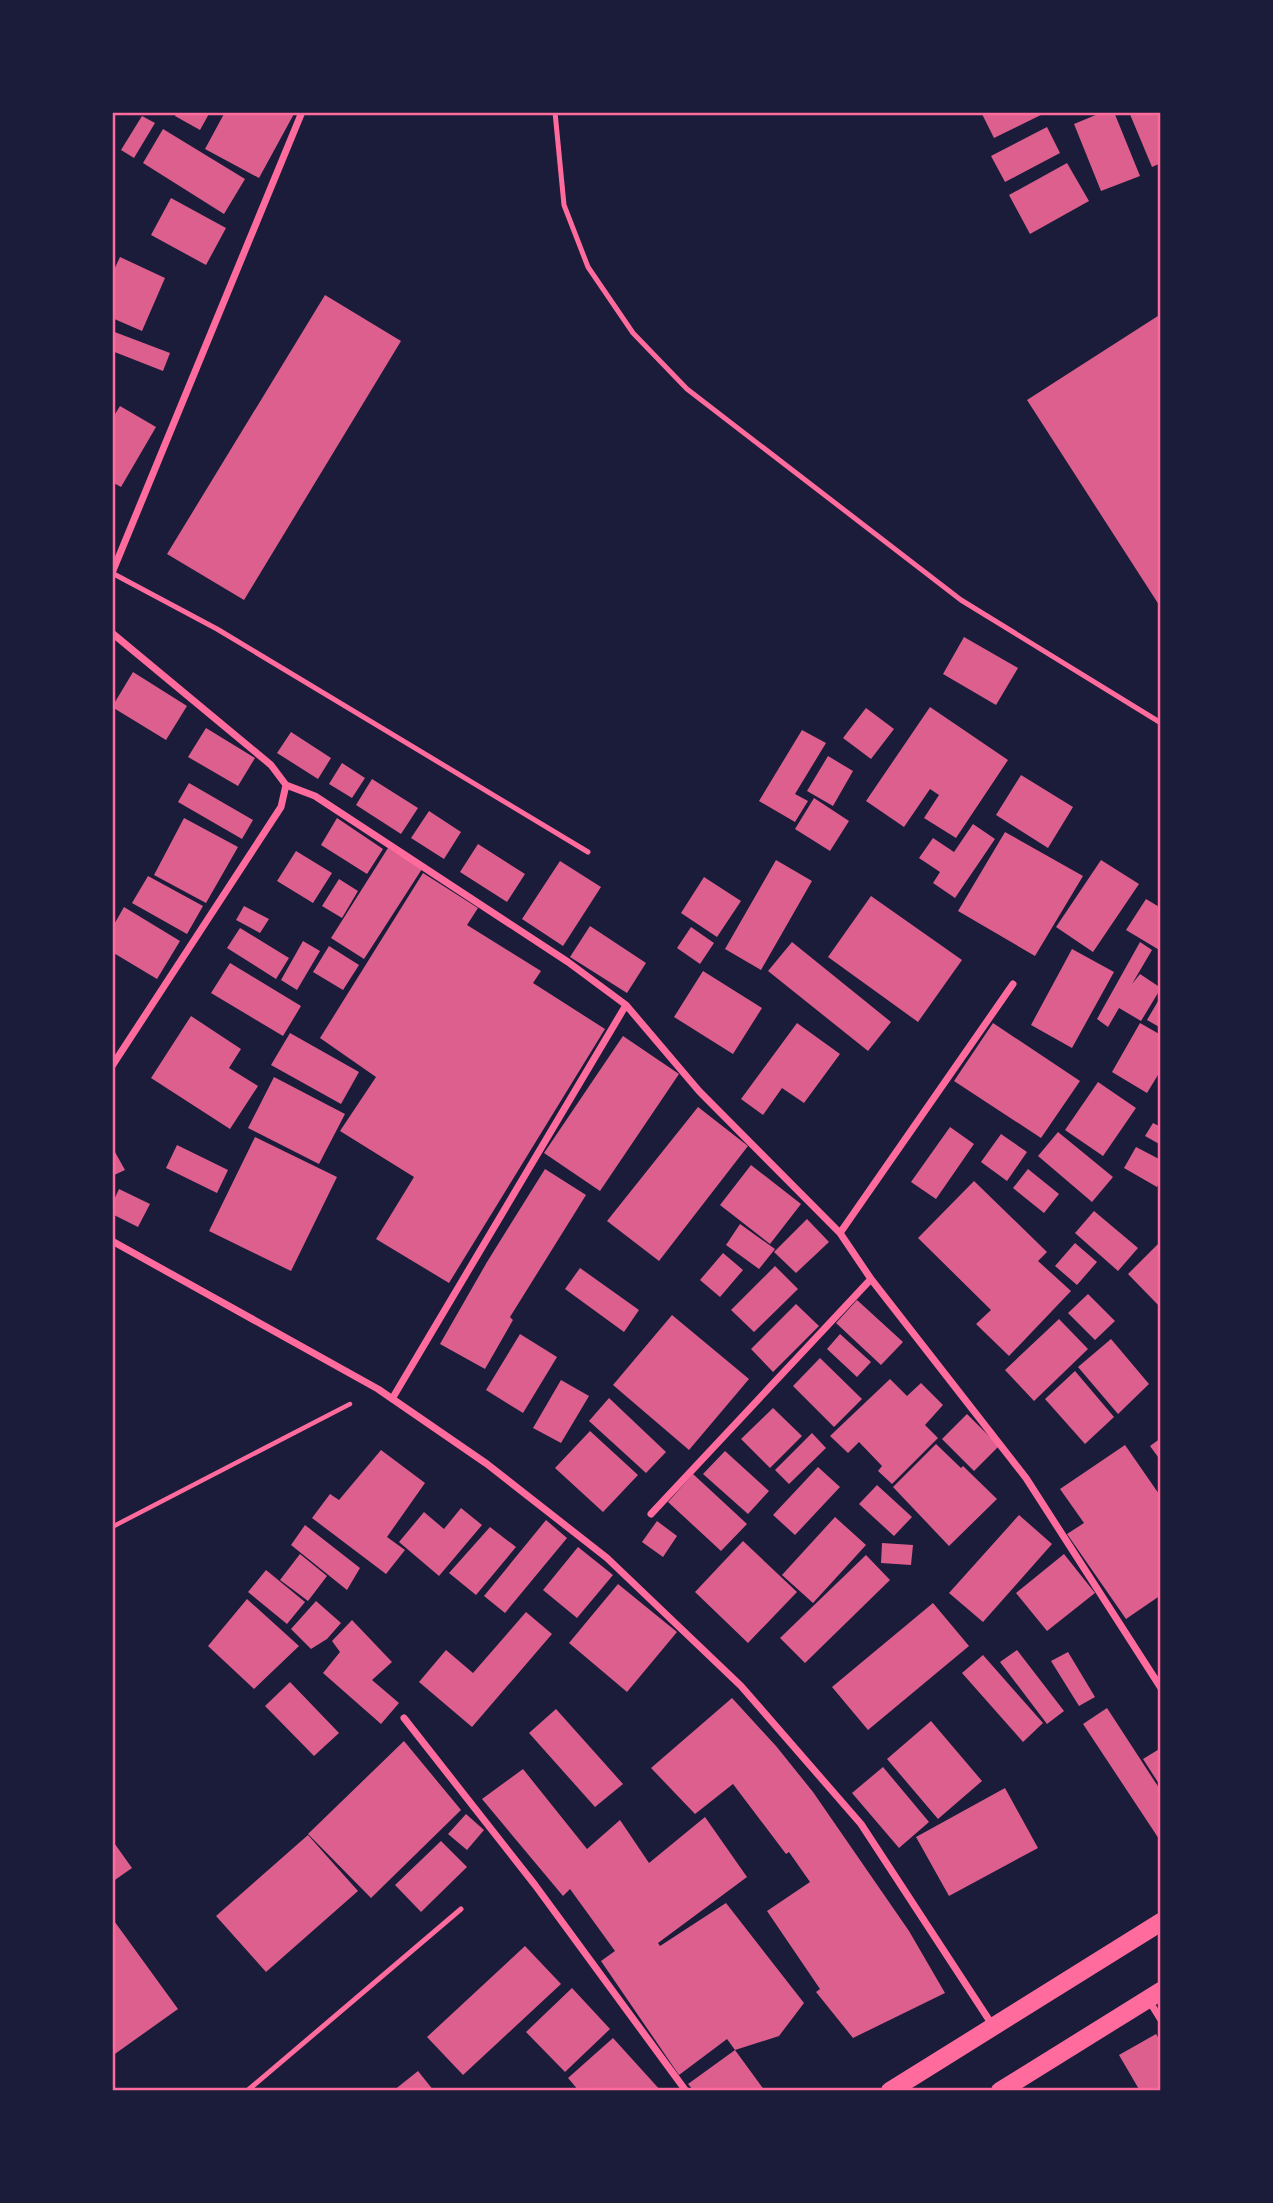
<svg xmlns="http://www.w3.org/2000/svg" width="1273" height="2203" viewBox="0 0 1273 2203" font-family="'Fira Sans Condensed',sans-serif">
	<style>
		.building { fill: #dd5f8e }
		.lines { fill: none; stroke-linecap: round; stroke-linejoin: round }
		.path { stroke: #ff6b9d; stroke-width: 4.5 }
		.service { stroke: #ff6b9d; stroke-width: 5 }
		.minor { stroke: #ff6b9d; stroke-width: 7 }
		.primary { stroke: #ff6b9d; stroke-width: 18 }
		.neatline { fill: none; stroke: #ff6b9d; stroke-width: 2.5 }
	</style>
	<rect width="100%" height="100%" fill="#1b1b3a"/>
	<path class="building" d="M177,112H210L200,130L175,116Z
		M225,112H295L259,178L205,149Z
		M981,112H1047L994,138Z
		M1103,112H1114L1140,176L1101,191L1074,124Z
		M1129,112H1161V163L1152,167Z
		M142,116L155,123L134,158L121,150Z
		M1047,127L1060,153L1005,182L991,156Z
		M163,129L245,179L224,214L143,163Z
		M1067,163L1089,201L1030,234L1009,195Z
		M171,198L226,228L206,265L151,235Z
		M120,257L165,278L142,331L112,318V274Z
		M325,295L401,341L244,600L167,554Z
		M1161,314V608L1027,400Z
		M112,331L170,353L163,371L112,351Z
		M120,406L156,427L121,487L112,482V419Z
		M964,637L1018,668L996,705L943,674Z
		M133,672L187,706L166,740L112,707Z
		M930,707L1008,760L956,838L924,818L939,795L930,789L904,827L866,801Z
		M866,708L894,729L871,759L843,738Z
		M206,728L255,758L238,786L188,757Z
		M802,730L826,743L795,794L808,801L795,822L759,801Z
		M291,732L331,758L318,779L277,753Z
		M828,756L853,771L833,806L807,791Z
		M342,763L365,778L352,798L329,784Z
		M1021,775L1073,807L1048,848L996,815Z
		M372,779L418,808L401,834L356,805Z
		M189,783L253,820L242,839L178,802Z
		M814,798L849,821L830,851L795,829Z
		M429,811L461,832L444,859L411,838Z
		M184,818L238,847L206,903L154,875Z
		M337,818L383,849L367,874L321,845Z
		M973,824L995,839L955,898L933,883L940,872L919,858L933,838L954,852Z
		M1005,832L1083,876L1035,956L958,911Z
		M478,844L525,874L507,902L460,872Z
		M388,848L422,869L364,959L331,938Z
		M296,851L332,873L313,903L277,881Z
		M776,860L812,881L761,970L725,949Z
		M1101,860L1139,884L1093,952L1056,927Z
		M560,861L601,887L563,946L522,919Z
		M423,873L478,908L467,925L541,971L533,983L605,1029L449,1283L376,1239L414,1177L340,1131L376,1077L320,1038Z
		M148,876L203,906L187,934L132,903Z
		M704,877L741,901L717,937L681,913Z
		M339,879L358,891L342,918L322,906Z
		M871,896L962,960L918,1022L828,957Z
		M1146,899L1161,908V951L1126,930Z
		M244,906L269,919L260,933L236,920Z
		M124,907L180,941L157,979L112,952V928Z
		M590,926L646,963L627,993L570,957Z
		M691,927L714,943L700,964L677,948Z
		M240,928L289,958L276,979L227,948Z
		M303,941L320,951L297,990L281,980Z
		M792,942L891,1022L868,1051L768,971Z
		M1140,942L1152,950L1132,984L1140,974L1161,988L1141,1021L1119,1008L1108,1027L1097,1019Z
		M329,946L359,965L343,990L313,972Z
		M1072,949L1114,972L1072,1048L1031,1025Z
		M230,963L301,1006L283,1036L211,993Z
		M703,971L762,1008L733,1054L674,1017Z
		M1161,996V1028L1147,1020Z
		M191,1016L241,1049L229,1068L258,1086L230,1129L151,1078Z
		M797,1023L840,1054L804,1103L782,1088L763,1115L741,1099Z
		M993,1023L1080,1081L1041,1138L954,1081Z
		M1140,1023L1161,1035V1070L1147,1093L1112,1072Z
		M290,1033L359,1072L341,1104L271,1065Z
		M623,1036L679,1074L600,1191L544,1153Z
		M274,1077L345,1114L319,1164L248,1128Z
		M1098,1082L1136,1108L1103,1156L1065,1130Z
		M698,1107L748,1146L659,1261L607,1221Z
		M1153,1123L1161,1127V1145L1145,1136Z
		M950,1127L974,1144L936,1199L911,1182Z
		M1058,1132L1113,1177L1092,1202L1038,1156Z
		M1001,1134L1027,1152L1007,1181L981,1162Z
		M255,1137L337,1177L291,1271L209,1231Z
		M177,1145L228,1170L217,1193L166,1168Z
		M1136,1147L1161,1160V1180L1157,1187L1124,1168Z
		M115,1152L125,1170L112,1176V1154Z
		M751,1165L801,1204L770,1244L720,1205Z
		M545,1169L586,1195L510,1317L513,1320L485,1369L440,1344L487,1262Z
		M1028,1169L1059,1194L1044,1213L1013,1188Z
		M974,1181L1047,1252L1038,1261L1071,1291L1009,1356L976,1324L991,1310L918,1238Z
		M119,1189L150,1204L138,1227L112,1214V1204Z
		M1094,1211L1138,1248L1118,1271L1075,1233Z
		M807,1219L829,1242L796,1273L774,1252Z
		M740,1224L775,1249L759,1269L726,1245Z
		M1161,1241V1308L1128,1274Z
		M1075,1243L1097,1262L1077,1285L1055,1266Z
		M723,1253L743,1270L720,1297L700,1280Z
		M775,1266L798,1289L754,1332L731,1310Z
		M580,1268L639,1310L624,1332L565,1289Z
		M1088,1294L1115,1321L1095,1340L1068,1313Z
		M857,1300L903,1342L881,1365L836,1323Z
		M796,1304L819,1326L773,1372L751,1349Z
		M672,1315L749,1379L689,1450L613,1385Z
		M1059,1319L1088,1349L1034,1401L1005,1370Z
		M520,1334L557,1357L523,1413L486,1390Z
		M840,1334L871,1362L857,1377L827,1349Z
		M1111,1339L1149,1384L1118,1414L1078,1367Z
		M820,1358L862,1399L834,1427L793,1386Z
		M1075,1371L1114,1417L1085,1444L1045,1399Z
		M890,1379L907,1396L921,1383L943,1405L925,1425L938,1438L892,1484L878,1471L882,1466L859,1442L848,1453L830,1436Z
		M561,1380L589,1396L561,1443L533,1428Z
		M609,1398L666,1452L646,1473L589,1421Z
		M773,1408L802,1436L770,1468L741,1439Z
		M967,1414L999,1446L974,1471L942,1439Z
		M590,1431L638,1475L603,1512L555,1468Z
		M812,1433L826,1448L789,1484L775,1470Z
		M1161,1438V1461L1150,1446Z
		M936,1444L961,1468L963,1466L997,1499L949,1546L893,1487Z
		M1125,1445L1159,1494L1161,1492V1595L1126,1619L1067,1534L1084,1523L1060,1489Z
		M381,1450L425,1483L387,1537L405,1550L386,1574L312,1518L330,1494L339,1500Z
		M725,1451L769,1491L748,1514L703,1474Z
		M818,1467L840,1487L795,1535L773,1515Z
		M693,1474L747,1524L721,1551L668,1502Z
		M877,1485L912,1517L894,1536L859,1504Z
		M461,1508L482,1525L439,1576L399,1542L424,1512L444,1529Z
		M1019,1515L1052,1544L983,1622L949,1593Z
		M835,1517L866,1545L813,1603L782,1575Z
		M546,1520L567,1538L505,1613L484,1596Z
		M657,1521L677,1536L663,1557L642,1542Z
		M305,1525L360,1568L347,1590L291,1545Z
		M490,1527L516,1547L476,1595L449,1573Z
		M743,1541L797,1592L748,1643L695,1592Z
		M882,1543L913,1545L911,1565L881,1563Z
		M578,1547L613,1575L577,1618L543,1590Z
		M300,1554L327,1576L308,1601L280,1580Z
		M1064,1554L1095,1593L1047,1631L1016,1593Z
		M866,1555L890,1580L805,1663L780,1638Z
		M266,1570L305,1602L287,1624L248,1592Z
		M618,1584L677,1632L627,1692L569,1643Z
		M247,1599L299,1646L254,1689L208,1646Z
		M316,1601L341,1623L327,1639L311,1649L291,1629Z
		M933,1603L969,1646L868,1730L832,1687Z
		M526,1612L552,1634L472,1727L419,1682L446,1650L473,1673Z
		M352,1620L392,1662L372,1680L399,1703L381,1724L323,1673L340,1652L332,1641Z
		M1017,1650L1064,1711L1047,1724L1000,1662Z
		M1068,1652L1095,1697L1079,1706L1051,1661Z
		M983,1655L1043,1723L1023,1742L962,1673Z
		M290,1682L339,1733L314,1756L265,1706Z
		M732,1698L776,1746L813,1792L909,1931L945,1993L853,2038L816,1992L820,1989L767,1911L810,1882L789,1852L786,1854L733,1784L695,1814L651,1768Z
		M1107,1708L1161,1791V1842L1083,1724Z
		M556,1709L623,1784L595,1807L529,1733Z
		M931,1721L982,1781L938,1819L887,1759Z
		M404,1741L461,1810L371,1898L308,1834Z
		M1161,1748V1787L1143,1759Z
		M883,1767L929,1822L899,1848L852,1793Z
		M523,1769L587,1849L620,1820L649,1863L705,1817L747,1877L658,1943L660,1946L726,1903L804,2003L779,2036L735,2050L765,2091H694L688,2084L735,2050L727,2039L679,2075L601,1961L615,1951L570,1889L563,1896L482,1799Z
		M1005,1788L1038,1848L949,1896L916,1837Z
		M466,1814L484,1830L467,1850L448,1834Z
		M308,1835L358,1891L266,1972L216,1916Z
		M112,1840L132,1868L112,1882Z
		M441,1841L467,1867L421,1912L395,1885Z
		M112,1918L178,2009L112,2056Z
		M525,1946L561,1984L463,2075L427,2037Z
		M572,1988L610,2029L565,2072L526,2032Z
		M1156,2034L1161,2042V2091H1140L1119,2055Z
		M613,2038L661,2091H579L568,2078Z
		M418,2071L434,2091H393Z"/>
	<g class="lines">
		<path class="path" d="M112,1527L350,1404"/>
		<path class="service" d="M555,112L564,205L588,267L633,333L687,389L961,600L1161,723
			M112,573L217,629L588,852
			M247,2091L461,1909"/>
		<path class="minor" d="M112,573L302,112
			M112,633L271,765L286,785
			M286,785L315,796L568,962L626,1005L699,1091L840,1233L871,1279L1026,1478L1161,1688
			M112,1066L281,807L286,785
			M840,1233L1013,984
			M112,1241L378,1389L487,1464L607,1558L741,1686L861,1824L993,2026
			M392,1399L626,1005
			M651,1514L871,1279
			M404,1718L535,1885L686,2091
			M1148,1999L1161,2020"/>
		<path class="primary" d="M890,2091L1161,1922
			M1000,2091L1161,1991"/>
	</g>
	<rect width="1273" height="2203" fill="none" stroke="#1b1b3a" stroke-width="228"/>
	<rect x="114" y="114" width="1045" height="1975" class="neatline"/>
</svg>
